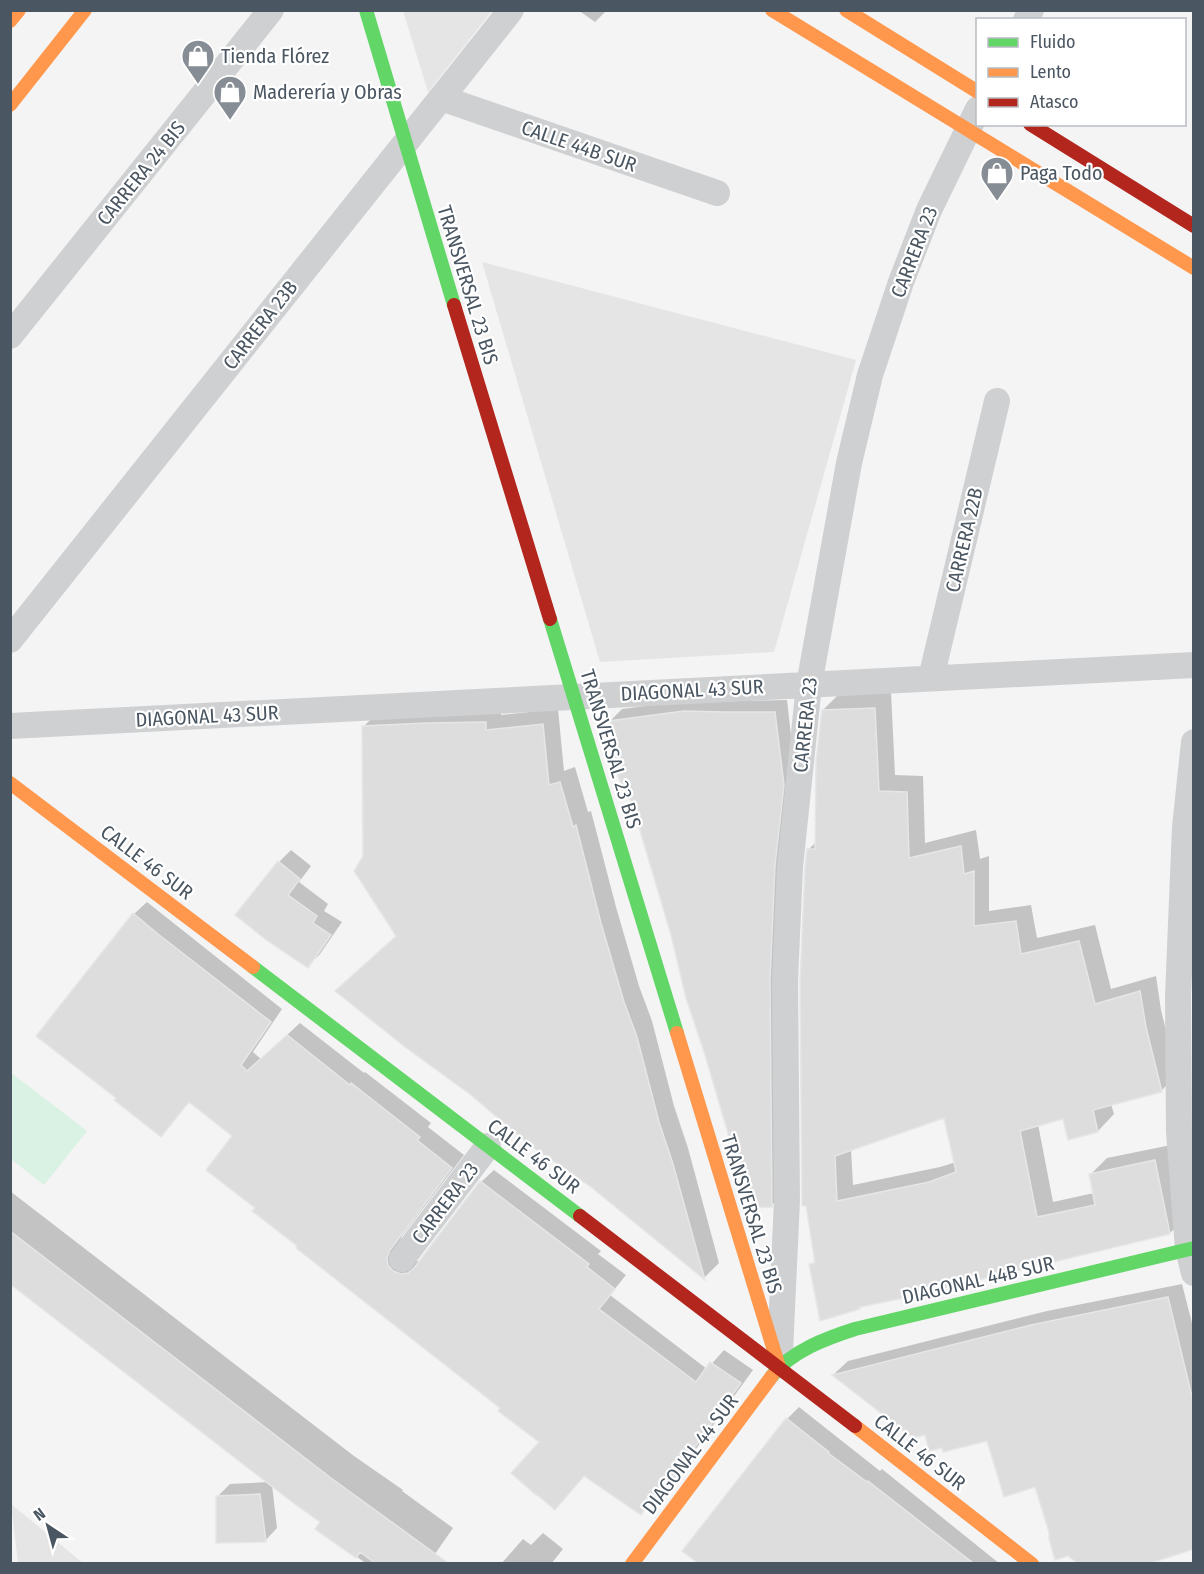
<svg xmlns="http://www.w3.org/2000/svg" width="1204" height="1574" viewBox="0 0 1204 1574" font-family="'Fira Sans Condensed',sans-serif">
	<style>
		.education { fill: #e6e5e6 }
		.green { fill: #d9f2e3 }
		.shadow { fill: #0003; fill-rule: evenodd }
		.building { fill: #ddddde; stroke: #e5e6e7; stroke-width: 1.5; fill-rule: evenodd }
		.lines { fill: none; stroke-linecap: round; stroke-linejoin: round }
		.street { stroke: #ced0d2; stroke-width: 26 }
		.fast { stroke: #63d668; stroke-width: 14 }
		.slow { stroke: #ff974d; stroke-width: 14 }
		.jam { stroke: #b3261e; stroke-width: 14 }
		.labels { text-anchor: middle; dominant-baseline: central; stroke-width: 4.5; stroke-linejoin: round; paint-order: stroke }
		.poi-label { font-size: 20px; fill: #4a5661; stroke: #fff; text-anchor: start }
		.street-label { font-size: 20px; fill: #4a5661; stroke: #fff }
	</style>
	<rect width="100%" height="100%" fill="#f4f4f4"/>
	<path class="education" d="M403,11V10L492,11L428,92Z
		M482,262L856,360L774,652L600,662Z
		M11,1504L83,1563H18Z"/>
	<path class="green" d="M10,1072L87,1131L44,1185L11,1159Z"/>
	<path class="shadow" d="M578,10H607L595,22Z
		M891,692L895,775L923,776L925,843L976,830L980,859L989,856V911L1031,905L1037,938L1095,925L1111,989L1156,976L1161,1010L1177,1075L1161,1091L1111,1104L1114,1114L1098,1131L1064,1117L1038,1124L1053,1202L1094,1193L1091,1174L1107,1158L1171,1145L1186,1217L1170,1233L811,1265L816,1260L808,850L816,842L823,710L839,694ZM945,1116L956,1162L940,1167L853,1185L851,1149Z
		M697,699L737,701L787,700L795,772L783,1194L771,1206L672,934L610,721L622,709Z
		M501,707V715L558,709L564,771L575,767L588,812L591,811L616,907L639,986L652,1021L674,1106L688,1148L719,1263L704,1278L591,1185L397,936L365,857L364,726L379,711Z
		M291,850L311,866L299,882L328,904L324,911L342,922L320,954L308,966L265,938L279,862Z
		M147,902L282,1009L253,1052L261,1059L300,1023L364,1073L365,1072L431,1123L428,1127L464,1155L402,1236L399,1244L414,1262L422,1260L481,1182L494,1170L601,1251L598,1254L626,1275L610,1295L707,1369L724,1350L753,1370L677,1475L664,1488L663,1487L654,1500L641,1513L585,1475L555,1508L541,1442L299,1245L257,1208L234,1136L190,1101L173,1122L161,1135L134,914Z
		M10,1191L354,1456L403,1490L402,1491L453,1528L428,1564H367L317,1529L322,1522L272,1485L277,1528L265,1541L218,1496L230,1484L269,1482L10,1283Z
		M1182,1284L1194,1331V1548L1148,1564H1079L1068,1554L1050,1532L1036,1485L988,1439L943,1447L926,1433L834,1374L848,1361L1047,1311Z
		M799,1407L880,1471L882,1469L1000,1564H701L684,1551L787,1419Z
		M543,1533L563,1549L551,1564H501L523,1539L531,1545Z"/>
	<path class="building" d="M875,708L879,791L907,792L909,858L961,846L964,874L974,871V926L1016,921L1021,954L1079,941L1095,1004L1140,991L1146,1027L1162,1092L1093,1110L1098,1132L1068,1140L1063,1119L1020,1131L1037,1217L1095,1205L1089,1174L1155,1160L1170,1234L904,1298L860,1307V1309L820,1321L809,1264L815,1263L806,1206H802L800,981L805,868L807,849H815L816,761L822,710ZM944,1118L956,1172L929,1182L837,1201L835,1156Z
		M684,711L724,712H775L784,785L775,866L770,980L772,1207L750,1208L705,1055L686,998L671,935L638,824L625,784H621L616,770L609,721Z
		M486,722V730L543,724L549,785L560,782L573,827L576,825L601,923L624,1002L637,1037L659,1122L673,1164L705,1280L591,1187L531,1146L471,1095L405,1047L335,991L396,936L354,871L363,856L362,726L426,723Z
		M278,861L300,879L288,895L317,916L313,923L331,935L308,968L265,939L235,915Z
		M133,913L158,934L271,1022L241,1065L247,1071L287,1035L350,1085L351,1083L420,1137L417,1140L452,1168L390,1250L387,1258L388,1265L393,1271L401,1274L408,1273L414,1268L480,1181L589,1264L587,1267L615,1289L599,1309L696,1382L710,1362L741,1383L664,1490L660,1487L641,1515L584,1476L555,1510L536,1494V1495L511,1473L539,1442L498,1411L500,1408L296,1248L297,1246L252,1211L255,1208L206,1170L232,1136L189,1102L161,1137L114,1100L116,1098L36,1036Z
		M10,1231L331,1478L448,1563H375L360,1552L356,1558L315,1529L320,1522L292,1502L10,1284Z
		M1168,1297L1194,1405V1549L1151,1563H1077L1068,1556L1055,1560L1049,1539V1532L1035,1487L1004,1497L987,1441L943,1452L942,1448L929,1451L925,1435L913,1438L832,1375L1031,1325Z
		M786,1418L829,1452L828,1453L867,1482L868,1481L973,1563H698L682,1551Z
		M260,1494L266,1542L216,1543V1496Z"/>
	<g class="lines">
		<path class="street" d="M1026,20L1031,10
			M441,98L717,193
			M10,336L271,10
			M10,640L511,10
			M931,678L997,401
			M10,726L1194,665
			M1194,742L1185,827L1178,996L1179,1132L1188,1249L1194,1273
			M402,1259L488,1146
			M780,1352L787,1200L785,981L790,867L809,685L849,463L870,375L901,282L929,210L978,109"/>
		<path class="fast" d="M366,10L454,305
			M550,619L677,1033
			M253,967L580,1216
			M772,1376C791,1351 827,1338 855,1329L1194,1248"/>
		<path class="slow" d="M772,10L1194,268
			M846,10L978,92
			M10,21L19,10
			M10,105L85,10
			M10,783L253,967
			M677,1033L779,1367
			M855,1426L1032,1564
			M632,1564L772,1376"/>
		<path class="jam" d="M1030,124L1194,226
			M454,305L550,619
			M580,1216L855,1426"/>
	</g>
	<defs>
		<g id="shop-pin" transform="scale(1.725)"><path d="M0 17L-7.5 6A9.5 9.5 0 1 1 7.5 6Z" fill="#868d94" stroke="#fff"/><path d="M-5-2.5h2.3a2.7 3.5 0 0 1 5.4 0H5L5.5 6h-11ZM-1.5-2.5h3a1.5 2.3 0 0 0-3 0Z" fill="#fff"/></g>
	</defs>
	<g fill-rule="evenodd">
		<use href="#shop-pin" x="198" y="56"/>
		<use href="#shop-pin" x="230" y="92"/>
		<use href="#shop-pin" x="997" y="173"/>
	</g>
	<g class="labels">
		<g class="poi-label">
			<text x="221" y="56">Tienda Flórez</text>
			<text x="253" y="92">Maderería y Obras</text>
			<text x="1020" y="173">Paga Todo</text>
		</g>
		<g class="street-label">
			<text transform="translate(579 146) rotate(19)">CALLE 44B SUR</text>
			<text transform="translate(141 173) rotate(-51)">CARRERA 24 BIS</text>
			<text transform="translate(914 252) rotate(-69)">CARRERA 23</text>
			<text transform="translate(468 285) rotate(73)">TRANSVERSAL 23 BIS</text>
			<text transform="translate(260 325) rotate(-52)">CARRERA 23B</text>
			<text transform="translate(964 540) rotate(-77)">CARRERA 22B</text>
			<text transform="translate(692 690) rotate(-3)">DIAGONAL 43 SUR</text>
			<text transform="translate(207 716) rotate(-3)">DIAGONAL 43 SUR</text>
			<text transform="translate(805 725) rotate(-84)">CARRERA 23</text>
			<text transform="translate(611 749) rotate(73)">TRANSVERSAL 23 BIS</text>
			<text transform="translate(147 862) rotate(37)">CALLE 46 SUR</text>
			<text transform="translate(534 1156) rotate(37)">CALLE 46 SUR</text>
			<text transform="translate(445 1203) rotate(-53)">CARRERA 23</text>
			<text transform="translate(752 1214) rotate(73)">TRANSVERSAL 23 BIS</text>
			<text transform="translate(978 1280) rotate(-13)">DIAGONAL 44B SUR</text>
			<text transform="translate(920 1452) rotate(38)">CALLE 46 SUR</text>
			<text transform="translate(690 1454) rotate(-53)">DIAGONAL 44 SUR</text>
		</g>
	</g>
	<rect width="1204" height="1574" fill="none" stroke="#4a5661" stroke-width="24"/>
	<rect x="976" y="18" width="210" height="108" fill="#ffffff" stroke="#b7bbc0" stroke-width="1.5"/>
	<rect x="988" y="38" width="30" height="9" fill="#63d668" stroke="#b7bbc0" stroke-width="1.5"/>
	<text x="1030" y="48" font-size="18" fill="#4a5661">Fluido</text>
	<rect x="988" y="68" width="30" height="9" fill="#ff974d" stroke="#b7bbc0" stroke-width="1.5"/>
	<text x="1030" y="78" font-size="18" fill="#4a5661">Lento</text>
	<rect x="988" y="98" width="30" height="9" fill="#b3261e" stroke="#b7bbc0" stroke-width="1.5"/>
	<text x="1030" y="108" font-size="18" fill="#4a5661">Atasco</text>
	<g transform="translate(48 1526) rotate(324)" stroke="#ffffff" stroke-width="4.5" paint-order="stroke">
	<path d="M0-4.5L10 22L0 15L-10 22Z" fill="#4a5661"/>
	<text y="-9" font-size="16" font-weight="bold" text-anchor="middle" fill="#4a5661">N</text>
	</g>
</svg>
